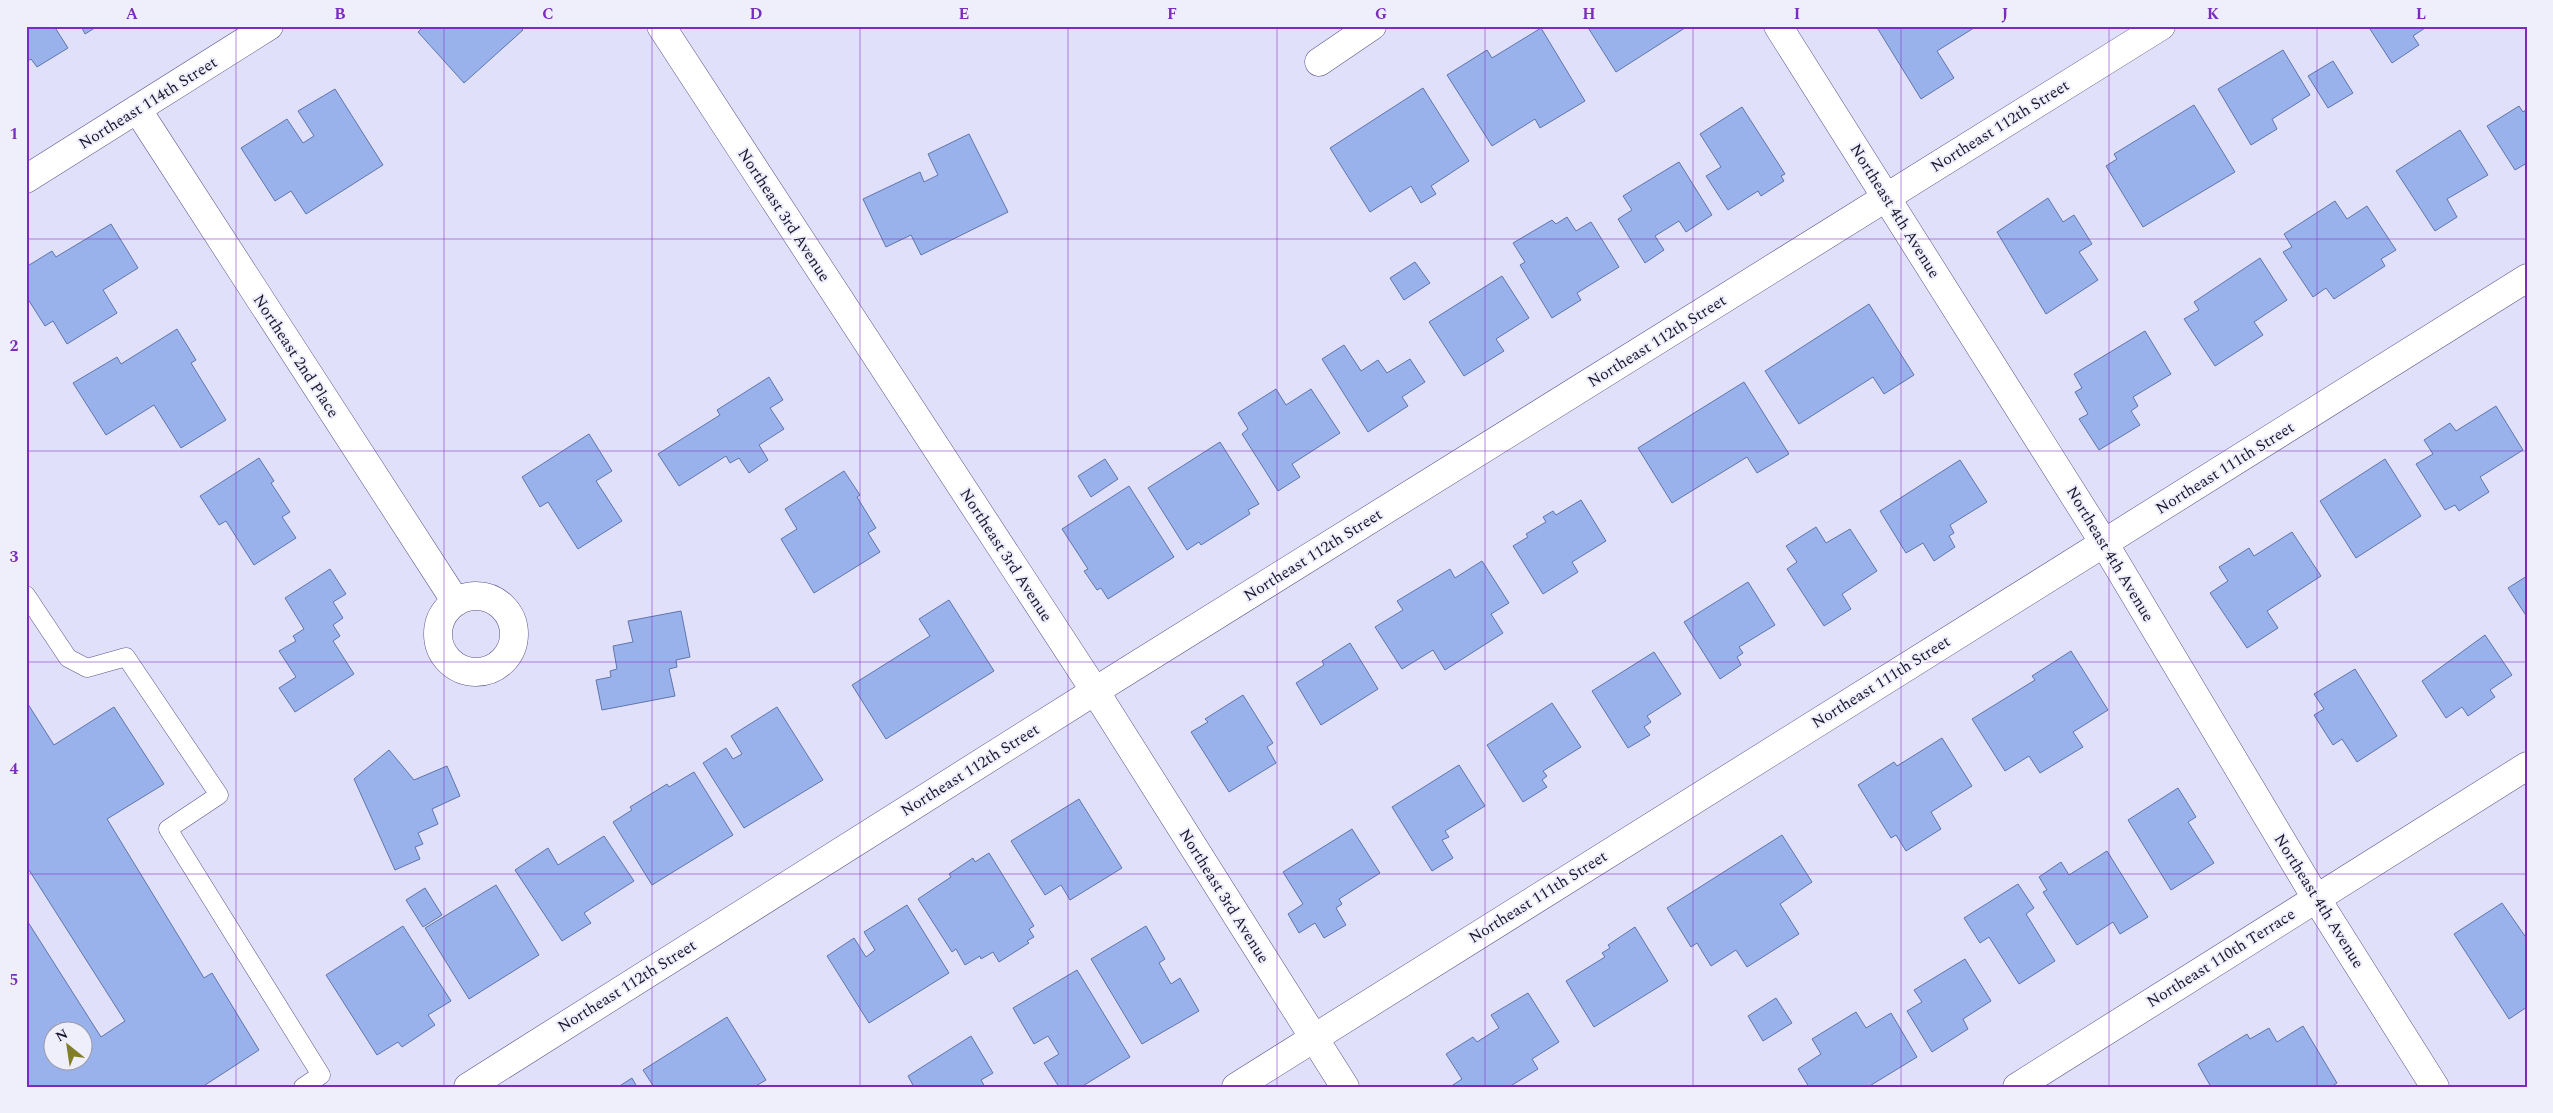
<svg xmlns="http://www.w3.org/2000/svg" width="2553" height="1113" viewBox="0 0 2553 1113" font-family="Spectral,serif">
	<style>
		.building { fill: #9ab2ec; stroke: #5f75ab; fill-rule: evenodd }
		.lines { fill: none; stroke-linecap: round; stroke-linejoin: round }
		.service-casing { stroke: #5a558c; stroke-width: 19 }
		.minor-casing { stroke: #5a558c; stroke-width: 29 }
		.tertiary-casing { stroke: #5a558c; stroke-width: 29 }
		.service { stroke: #fff; stroke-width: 18 }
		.minor { stroke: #fff; stroke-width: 28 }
		.tertiary { stroke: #fff; stroke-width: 28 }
		.grid { fill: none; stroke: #7b2cbf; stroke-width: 1; stroke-opacity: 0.55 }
		.labels { text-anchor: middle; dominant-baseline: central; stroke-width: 4; stroke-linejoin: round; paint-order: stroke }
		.street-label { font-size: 16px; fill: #1a182f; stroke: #efeffc }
		.neatline { fill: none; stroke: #7b2cbf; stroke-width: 2 }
		.grid-label { font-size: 16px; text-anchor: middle; font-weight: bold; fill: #7b2cbf }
	</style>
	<rect width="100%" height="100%" fill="#e1e0fa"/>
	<path class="building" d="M26,26H54L68,48L37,67L31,59L26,62Z
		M81,26H98L85,34Z
		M424,26H519L523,30L464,83L418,32Z
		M1587,26H1688L1616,72Z
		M1876,26H1977L1937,51L1954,78L1921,99Z
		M2368,26H2428L2413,36L2419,45L2392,63Z
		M1541,28L1585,101L1540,128L1535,119L1492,146L1447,75L1487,50L1492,58Z
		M2283,50L2310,95L2272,119L2277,129L2251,145L2218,89Z
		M2333,61L2353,93L2328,108L2308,76Z
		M1423,88L1469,161L1431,186L1436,194L1421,203L1411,186L1370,212L1330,148Z
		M335,89L383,165L306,214L291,191L275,201L241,148L287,119L303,143L314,136L298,111Z
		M2194,105L2235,172L2143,227L2106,166L2117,159L2114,154Z
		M2519,106L2523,112L2527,109V163L2515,170L2487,126Z
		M1742,107L1785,174L1781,176L1784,181L1761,196L1758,191L1728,210L1706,176L1721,167L1700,134Z
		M2460,130L2488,175L2447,199L2457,217L2435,231L2396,171Z
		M969,134L1008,212L921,255L911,235L886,247L863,199L920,172L924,182L938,175L928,154Z
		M1679,162L1712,215L1686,232L1679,221L1655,236L1664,250L1645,263L1618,219L1632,210L1623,196Z
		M2048,198L2063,222L2074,215L2092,244L2079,252L2098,280L2046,314L1997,232Z
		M2335,201L2347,219L2367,206L2396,250L2381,259L2385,266L2334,299L2326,288L2313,297L2283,252L2292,247L2284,234Z
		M1567,217L1576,231L1591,222L1619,267L1577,293L1581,300L1552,318L1520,265L1525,262L1513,243L1552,220L1556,224Z
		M111,224L138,268L103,290L117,313L67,344L53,321L45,326L26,296V267L52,251L56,257Z
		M2260,258L2287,300L2254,322L2263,335L2215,366L2184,319L2199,310L2194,302Z
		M1415,262L1430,283L1404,300L1390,278Z
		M1502,276L1529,318L1496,339L1504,351L1464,376L1429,322Z
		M1869,304L1914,375L1884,394L1873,377L1799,424L1765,371Z
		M177,329L196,360L191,363L226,420L181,448L154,405L106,435L73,383L117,357L121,364Z
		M2145,331L2171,374L2133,397L2138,406L2131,411L2140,425L2099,450L2079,419L2088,414L2075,392L2082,388L2074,374Z
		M1344,345L1361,371L1378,360L1387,373L1410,359L1425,382L1402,397L1408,406L1368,432L1322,359Z
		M769,377L783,400L770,408L784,429L759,445L768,460L749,473L739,458L730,463L726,456L679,486L658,454L720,415L717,410Z
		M1744,382L1789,454L1757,473L1747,457L1672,503L1638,448Z
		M1276,389L1286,405L1311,389L1340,433L1292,464L1300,477L1278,491L1242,434L1248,429L1238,413Z
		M2496,406L2523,450L2480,477L2489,492L2459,511L2455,505L2445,510L2416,464L2433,454L2424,440L2450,423L2456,431Z
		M589,434L612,471L596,481L622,521L578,549L548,502L540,507L522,477Z
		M1220,442L1259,504L1248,510L1250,514L1201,545L1199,542L1187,550L1148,488Z
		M259,458L274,481L271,483L290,512L282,517L296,538L254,565L226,521L219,525L200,496Z
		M1105,459L1118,479L1091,497L1078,476Z
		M2385,459L2421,516L2356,558L2320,501Z
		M1960,460L1987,502L1950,525L1954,533L1949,536L1955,547L1934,561L1923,543L1906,553L1880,511Z
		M844,471L860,495L857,497L876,528L868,533L880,552L814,593L781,539L797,529L785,509Z
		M1129,486L1174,557L1108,599L1101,588L1097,590L1084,571L1088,569L1062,529Z
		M1581,500L1606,541L1572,562L1578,572L1543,594L1513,546L1528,537L1526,534L1546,522L1543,517L1553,511L1556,515Z
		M1816,527L1826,543L1850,529L1877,571L1842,594L1851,609L1824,626L1787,569L1797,562L1786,546Z
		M2292,532L2321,576L2267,611L2278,628L2247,648L2210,593L2228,581L2219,567L2249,548L2254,556Z
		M1482,561L1509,603L1491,614L1503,633L1445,670L1433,650L1402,669L1375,627L1403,610L1397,601L1450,569L1455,578Z
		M330,569L346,594L333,602L343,618L333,625L340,636L333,641L354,674L295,712L279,688L296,677L279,651L296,641L293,636L304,629L285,598Z
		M2527,576V617L2508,588Z
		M1748,582L1775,625L1739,647L1743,653L1737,657L1741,665L1720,679L1684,622Z
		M949,600L994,671L886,739L852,685L930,636L919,619Z
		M681,611L690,657L676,660L677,667L669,669L675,696L602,710L596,680L611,677L610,671L617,669L613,646L633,642L628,621Z
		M2485,635L2512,675L2490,690L2495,697L2468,716L2462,707L2446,718L2422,681Z
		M1350,643L1378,689L1321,725L1296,683L1324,665L1322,661Z
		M2071,651L2108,710L2073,732L2083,747L2040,773L2029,756L2005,771L1972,719L2035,680L2032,676Z
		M1654,652L1681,694L1647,716L1651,722L1644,727L1650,735L1628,748L1592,691Z
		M2355,669L2397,736L2357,762L2342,739L2333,745L2314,715L2324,709L2314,694Z
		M1243,695L1273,743L1267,747L1276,763L1229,792L1191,732L1208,722L1205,719Z
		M26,701L54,745L114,707L164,784L107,819L204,978L212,973L259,1050L202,1087H26V919L101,1037L125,1021L29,870L26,872ZM52,1030H82V1060H52Z
		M1552,703L1581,747L1543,771L1547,776L1542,780L1547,787L1523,802L1487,745Z
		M777,707L823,780L744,828L703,763L726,748L733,759L742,754L731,736Z
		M1942,738L1972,786L1931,812L1941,829L1906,851L1896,835L1891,838L1858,785L1894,762L1897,766Z
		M389,750L414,780L447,766L460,796L432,809L438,824L418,833L423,844L415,847L420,859L395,870L354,779Z
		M1459,765L1485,806L1445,831L1449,837L1442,840L1453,858L1432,871L1392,807Z
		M694,772L733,835L652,885L613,822L632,810L630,807L667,784L669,787Z
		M2178,788L2196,817L2188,822L2214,863L2171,890L2128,820Z
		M1079,799L1122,868L1070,900L1061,885L1045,895L1011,841Z
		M1352,829L1380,873L1339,899L1342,904L1336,908L1346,925L1324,938L1315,923L1299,933L1288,914L1303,904L1283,872Z
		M1782,835L1812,882L1780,904L1799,934L1747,967L1736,950L1711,966L1697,943L1691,947L1667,908Z
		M604,836L634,881L584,913L591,923L562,941L515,870L548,848L558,865Z
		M2107,851L2148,917L2120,934L2113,922L2077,945L2043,892L2047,890L2039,877L2061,862L2069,875Z
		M989,853L1034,926L1029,929L1034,937L1027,941L1029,943L999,962L993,952L981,959L980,956L965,965L956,949L952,952L918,899L951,877L949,874L973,858L975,862Z
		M2018,884L2034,908L2026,914L2055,961L2019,984L1989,937L1980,943L1964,918Z
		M496,885L539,955L469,999L425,928Z
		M425,888L442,915L423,927L406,900Z
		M2502,903L2527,939V1007L2509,1019L2454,934Z
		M907,905L949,973L869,1023L827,956L854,938L866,957L875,950L864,932Z
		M403,926L451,1001L428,1015L435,1025L402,1047L398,1042L377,1055L326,975Z
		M1146,926L1165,959L1159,963L1171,984L1180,978L1199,1011L1142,1044L1091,959Z
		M1635,927L1668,981L1594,1027L1566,981L1605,957L1602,953L1610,948L1608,945Z
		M1965,959L1991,1001L1963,1019L1968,1029L1932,1052L1907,1011L1922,1002L1914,990Z
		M1077,970L1130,1057L1081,1087H1059L1044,1063L1059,1054L1048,1036L1034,1044L1013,1008Z
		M1528,993L1559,1042L1532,1059L1538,1069L1509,1087H1450L1462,1079L1446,1054L1473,1037L1477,1042L1499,1028L1491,1015Z
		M1776,998L1792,1023L1763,1041L1748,1016Z
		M1856,1012L1866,1028L1891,1013L1917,1057L1868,1087H1809L1798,1069L1821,1054L1812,1039Z
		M727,1017L766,1080L754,1087H654L643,1070Z
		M2303,1026L2337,1083L2331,1087H2211L2198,1064L2247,1034L2250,1039L2269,1028L2277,1042Z
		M971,1036L993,1073L981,1080L985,1087H914L908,1076Z
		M632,1078L637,1087H618Z"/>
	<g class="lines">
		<g class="service-casing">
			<path id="service" d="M26,595L68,658L87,668L126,657L219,795L168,829L321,1075L303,1087"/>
		</g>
		<g class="minor-casing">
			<path id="minor" d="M661,26L1095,691L1345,1087
				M1778,26L2104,543L2316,898L2435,1087
				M1319,62L1372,26
				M137,109L456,602
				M26,179L269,26
				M438 634a38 38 0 1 1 76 0a38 38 0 1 1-76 0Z
				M468,1087L1095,691L2161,26
				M2017,1087L2527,766"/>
		</g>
		<g class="tertiary-casing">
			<path id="tertiary" d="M1236,1087L2527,278"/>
		</g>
		<use href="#service" class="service"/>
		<use href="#minor" class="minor"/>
		<use href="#tertiary" class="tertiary"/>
	</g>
	<path class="grid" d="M236,26V1087M444,26V1087M652,26V1087M860,26V1087M1068,26V1087M1277,26V1087M1485,26V1087M1693,26V1087M1901,26V1087M2109,26V1087M2317,26V1087M26,239H2527M26,451H2527M26,662H2527M26,874H2527"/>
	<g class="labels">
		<g class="street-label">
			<text transform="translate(148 103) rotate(-32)">Northeast 114th Street</text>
			<text transform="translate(2000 126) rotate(-32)">Northeast 112th Street</text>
			<text transform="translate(1895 211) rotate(58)">Northeast 4th Avenue</text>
			<text transform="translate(784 215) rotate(57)">Northeast 3rd Avenue</text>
			<text transform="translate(1657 341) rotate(-32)">Northeast 112th Street</text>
			<text transform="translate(296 356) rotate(57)">Northeast 2nd Place</text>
			<text transform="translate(2225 468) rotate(-32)">Northeast 111th Street</text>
			<text transform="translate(2110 554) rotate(59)">Northeast 4th Avenue</text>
			<text transform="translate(1006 555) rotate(57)">Northeast 3rd Avenue</text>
			<text transform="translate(1313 555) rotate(-32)">Northeast 112th Street</text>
			<text transform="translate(1881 682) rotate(-32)">Northeast 111th Street</text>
			<text transform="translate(970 770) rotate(-32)">Northeast 112th Street</text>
			<text transform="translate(1224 896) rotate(58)">Northeast 3rd Avenue</text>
			<text transform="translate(1538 897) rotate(-32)">Northeast 111th Street</text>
			<text transform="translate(2319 901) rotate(58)">Northeast 4th Avenue</text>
			<text transform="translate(2221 958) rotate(-32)">Northeast 110th Terrace</text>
			<text transform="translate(627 986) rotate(-32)">Northeast 112th Street</text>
		</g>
	</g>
	<rect width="2553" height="1113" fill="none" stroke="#efeffc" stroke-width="55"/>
	<g transform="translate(68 1046) rotate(330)"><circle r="24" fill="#efeffc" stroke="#9a99aa"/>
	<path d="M0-4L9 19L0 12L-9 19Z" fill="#827e25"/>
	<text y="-8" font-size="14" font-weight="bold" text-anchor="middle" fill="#1a182f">N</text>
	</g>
	<rect x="28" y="28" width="2498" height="1058" class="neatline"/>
	<g class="grid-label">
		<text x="132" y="19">A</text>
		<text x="340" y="19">B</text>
		<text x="548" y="19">C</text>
		<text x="756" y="19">D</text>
		<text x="964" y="19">E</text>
		<text x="1172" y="19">F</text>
		<text x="1381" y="19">G</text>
		<text x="1589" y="19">H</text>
		<text x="1797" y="19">I</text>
		<text x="2005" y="19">J</text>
		<text x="2213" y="19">K</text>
		<text x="2421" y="19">L</text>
		<text x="14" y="139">1</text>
		<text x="14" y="351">2</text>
		<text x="14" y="562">3</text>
		<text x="14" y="774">4</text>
		<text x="14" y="985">5</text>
	</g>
</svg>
